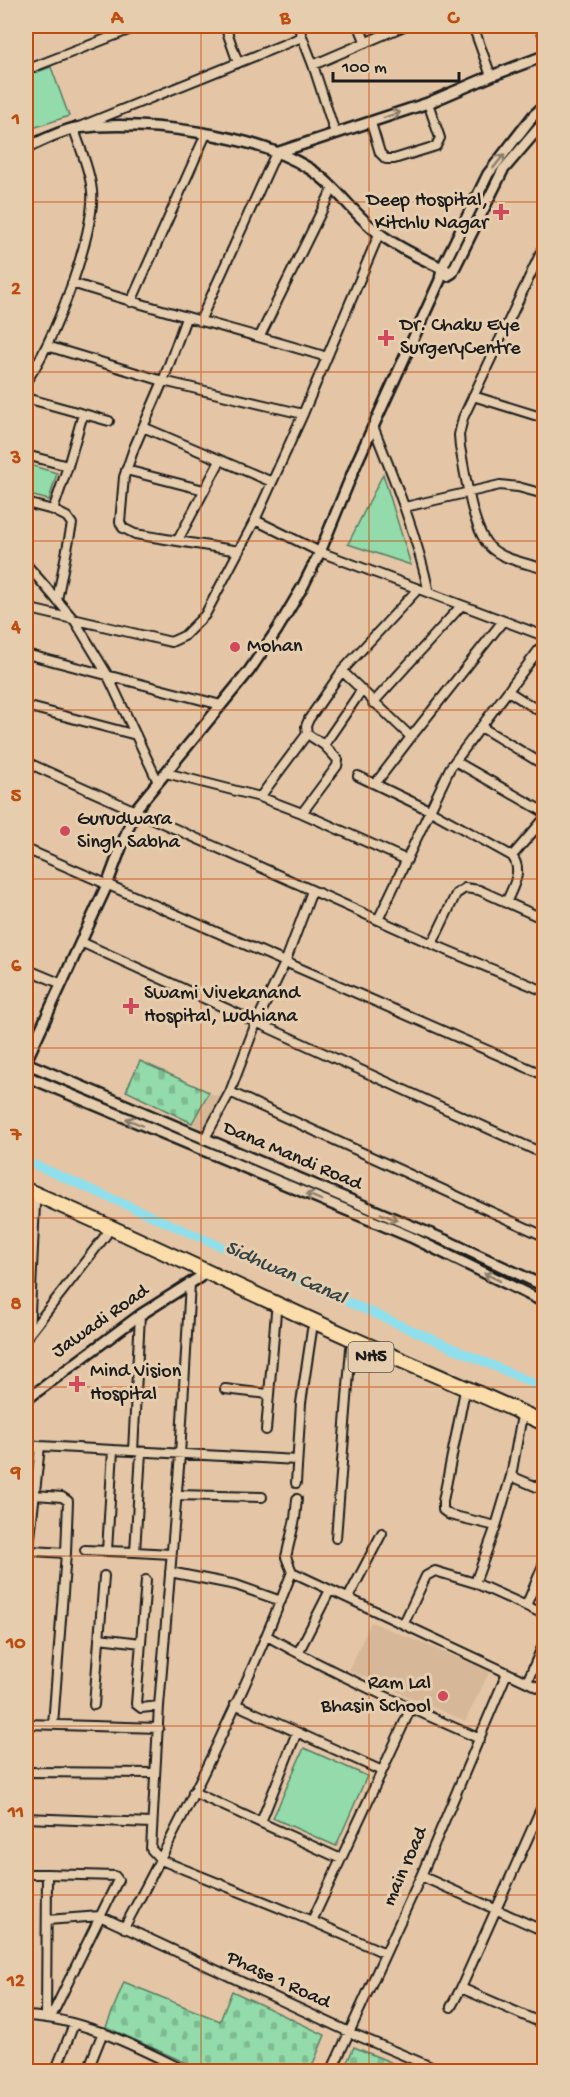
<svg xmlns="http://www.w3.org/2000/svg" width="570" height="2097" viewBox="0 0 570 2097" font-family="'Gochi Hand',sans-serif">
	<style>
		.built { fill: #d6b797 }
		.cemetery { fill: url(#cemetery-stones); stroke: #587c63; stroke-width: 1.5 }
		.park { fill: #93dbaa; stroke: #587c63; stroke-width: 1.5 }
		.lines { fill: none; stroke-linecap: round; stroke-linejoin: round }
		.canal { stroke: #90dfed; stroke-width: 9 }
		.minor-casing { stroke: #1c1c1c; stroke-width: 12 }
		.tertiary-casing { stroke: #1c1c1c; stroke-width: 14 }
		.trunk-casing { stroke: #1c1c1c; stroke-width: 18 }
		.minor { stroke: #e5cdae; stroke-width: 8 }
		.tertiary { stroke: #e5cdae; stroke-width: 9 }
		.trunk { stroke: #fbddab; stroke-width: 14 }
		.oneway { stroke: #8b7d6c }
		.grid { fill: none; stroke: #bf4d0f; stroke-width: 1.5; stroke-opacity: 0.55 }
		.poi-dot { fill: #d1495b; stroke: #e5cdae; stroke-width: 2 }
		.labels { text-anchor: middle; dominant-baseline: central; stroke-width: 6; stroke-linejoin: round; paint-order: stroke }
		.shield { fill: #e5cdae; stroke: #585148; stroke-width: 1.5 }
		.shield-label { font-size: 18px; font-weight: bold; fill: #1c1c1c }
		.poi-label { font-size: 20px; fill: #1c1c1c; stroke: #e5cdae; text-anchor: start }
		.street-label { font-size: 20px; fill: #1c1c1c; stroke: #e5cdae }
		.water-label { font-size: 21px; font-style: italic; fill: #334346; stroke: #e5cdae }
		.neatline { fill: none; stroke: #bf4d0f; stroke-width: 2 }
		.grid-label { font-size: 20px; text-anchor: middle; font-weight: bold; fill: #bf4d0f }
	</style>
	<defs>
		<pattern id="cemetery-stones" width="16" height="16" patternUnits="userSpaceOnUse" patternTransform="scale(1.5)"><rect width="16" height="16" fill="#93dbaa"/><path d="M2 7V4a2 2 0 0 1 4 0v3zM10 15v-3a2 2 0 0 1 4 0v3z" fill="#7ebb92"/></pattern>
	</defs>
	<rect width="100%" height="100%" fill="#e4c6a6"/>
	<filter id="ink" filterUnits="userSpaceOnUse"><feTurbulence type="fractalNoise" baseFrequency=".0167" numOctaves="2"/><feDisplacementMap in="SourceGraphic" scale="12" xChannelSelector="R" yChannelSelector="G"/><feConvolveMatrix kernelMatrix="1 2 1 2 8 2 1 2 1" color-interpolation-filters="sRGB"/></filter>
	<g filter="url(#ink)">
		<path class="built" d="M210,1093L224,1099L206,1132L193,1124Z
			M371,1622L490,1671L465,1721L349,1670Z"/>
		<path class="cemetery" d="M140,1061L209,1092L192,1123L126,1091Z
			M124,1982L220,2021L232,1991L325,2035L310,2071H204L106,2027Z
			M354,2047L412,2071H343Z"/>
		<path class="park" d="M51,67L69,116L27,130L26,76Z
			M26,464L57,473L49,500L26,494Z
			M383,474L411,565L348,544Z
			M304,1748L367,1776L336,1846L273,1818Z"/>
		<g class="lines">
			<path class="canal" d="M26,1161L544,1388"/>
			<g class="minor-casing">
				<path id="minor" d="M225,26L238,63
					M298,26L313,65L335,133
					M359,26L365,41
					M473,26L491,76
					M540,26L544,37
					M313,65L404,26
					M26,70L139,26
					M371,123L380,153L386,159H394L436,146L440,138L428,103
					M544,246L463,418L459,435L460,447C465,472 472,528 489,546C502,560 527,563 544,569
					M72,283C156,310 242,331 327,357
					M131,302L206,134
					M186,318L163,381L134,448L124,477L120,522L123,528L135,534L239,551
					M200,321L276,153
					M260,336L333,188
					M47,346L163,381L303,414
					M26,381C52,348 96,232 92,191C90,170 80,148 74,129L302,37
					M473,396L544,418
					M26,398L109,421
					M373,426C395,481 417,535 429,593
					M143,427L272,482
					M26,455L68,466
					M126,470L204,490
					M26,503L53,510L68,466L83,414
					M405,507L500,485L518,487L544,494
					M53,510L67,517L72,524L57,600
					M255,520L320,552L544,636
					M178,540L220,461
					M26,564L75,621L107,674L158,782
					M26,608L171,642L184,636L205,615L255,520L303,414L379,234
					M26,654L221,705
					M342,671L411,737L375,784
					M508,691L544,714
					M373,703L461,606
					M26,706L136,735
					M481,727L544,765
					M411,737L503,621
					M324,745L361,691
					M455,761L544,812
					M26,762L432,944L544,991
					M166,773L260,797L302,813L407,860
					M358,776L429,810L512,856C524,871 512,888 506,903
					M260,797L307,734L306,726L309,719L342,671L418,589
					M302,813L337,766L338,760L324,745L307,734
					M26,849L544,1075
					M512,856L544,819
					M378,920L450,768L544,643
					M432,944L456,894L465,888L479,890L544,919
					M80,945L81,942L544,1154
					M26,969L62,984L64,979
					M230,1092L544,1236
					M204,1140L230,1092L256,1023L285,963L312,891
					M190,1283L180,1455L159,1706L151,1849L161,1860L312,1921L385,1953
					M29,1334L35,1204
					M26,1338L106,1235
					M225,1389L268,1394
					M464,1395L443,1501V1510L450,1515L496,1526
					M266,1430L276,1312
					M26,1445L40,1446L29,1547L32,1551L66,1553L53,1725
					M40,1446L297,1460
					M113,1450L107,1551L135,1552
					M133,1451L140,1315
					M141,1452L135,1552L171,1554
					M511,1476L521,1421
					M296,1483L301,1403L312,1330
					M35,1495L62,1497L68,1501L66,1553
					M176,1495L262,1497
					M297,1499L295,1519L286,1557L292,1572L544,1690
					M336,1538L351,1348
					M85,1550L107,1551
					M170,1572L236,1585L281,1601
					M146,1580L136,1704L141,1708L159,1706
					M475,1583L496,1526L511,1476L544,1490
					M348,1598L382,1533
					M526,1606L544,1563
					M404,1623L426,1576L435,1571L475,1583L544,1614
					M267,1636C336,1675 408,1707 480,1739
					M99,1638L141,1643
					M298,1653L330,1590
					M527,1682L544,1643
					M235,1704L382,1771L312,1921
					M94,1705L104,1576
					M26,1724L159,1728
					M382,1771L411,1708
					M26,1772L155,1773
					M193,1792L341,1859
					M544,1802L461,1988L544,2024
					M26,1818L151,1823
					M261,1822L297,1732
					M26,1874H47L46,2017
					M47,1874L115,1876L118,1880L51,2017
					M421,1876L544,1931
					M47,1920L100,1916L349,2032L443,2072
					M124,1928C186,1813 245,1693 292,1572
					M451,2007L461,1988
					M26,2016C84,2018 136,2047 188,2072
					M55,2072L74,2024
					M87,2072L103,2032
					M331,2072L421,1876L507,1673"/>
			</g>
			<g class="tertiary-casing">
				<path id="tertiary" d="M26,148C41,141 60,131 76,128C142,120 254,133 310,169C338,187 355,217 380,234C401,250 428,261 452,273
					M276,153L428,103L491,76L544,56
					M447,276L452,273L503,170L544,122
					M26,1061L107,885L135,810L249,671L277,630L303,586L320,552L357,462L440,280L442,268L488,174L533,116L544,106
					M26,1063L452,1243L544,1286
					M26,1076L411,1237L544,1302
					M26,1400L140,1315L200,1277"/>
			</g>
			<g class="trunk-casing">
				<path id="trunk" d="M26,1190C136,1237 243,1290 353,1339C416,1367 481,1394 544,1423"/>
			</g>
			<use href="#minor" class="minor"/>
			<use href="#tertiary" class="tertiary"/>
			<use href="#trunk" class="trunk"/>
		</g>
		<defs><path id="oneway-shaft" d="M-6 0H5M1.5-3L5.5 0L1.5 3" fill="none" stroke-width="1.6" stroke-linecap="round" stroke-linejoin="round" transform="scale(1.5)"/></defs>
		<g class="oneway">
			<use href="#oneway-shaft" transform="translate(392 115) rotate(-19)"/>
			<use href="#oneway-shaft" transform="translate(499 161) rotate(-52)"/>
			<use href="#oneway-shaft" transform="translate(134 1122) rotate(-157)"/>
			<use href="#oneway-shaft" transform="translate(314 1197) rotate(-157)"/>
			<use href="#oneway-shaft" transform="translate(389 1217) rotate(23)"/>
			<use href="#oneway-shaft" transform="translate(492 1277) rotate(-154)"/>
		</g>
	</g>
	<path class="grid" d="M201,26V2072M369,26V2072M26,202H544M26,372H544M26,541H544M26,710H544M26,879H544M26,1048H544M26,1218H544M26,1387H544M26,1556H544M26,1726H544M26,1895H544"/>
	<g class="poi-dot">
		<path d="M498 203h6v6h6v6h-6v6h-6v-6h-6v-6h6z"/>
		<path d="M383 329h6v6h6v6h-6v6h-6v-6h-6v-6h6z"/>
		<circle cx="235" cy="647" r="6"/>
		<circle cx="65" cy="831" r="6"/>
		<path d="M128 997h6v6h6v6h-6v6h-6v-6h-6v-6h6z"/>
		<path d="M74 1375h6v6h6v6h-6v6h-6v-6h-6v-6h6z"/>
		<circle cx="443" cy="1696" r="6"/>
	</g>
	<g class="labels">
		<rect class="shield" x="348.5" y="1342" width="45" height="30" rx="4.5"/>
		<g class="shield-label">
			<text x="371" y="1357">NH5</text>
		</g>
		<g class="poi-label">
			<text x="488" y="201" text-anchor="end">Deep Hospital,<tspan x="488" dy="23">Kitchlu Nagar</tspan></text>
			<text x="400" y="326">Dr. Chaku Eye<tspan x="400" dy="23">SurgeryCentre</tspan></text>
			<text x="247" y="647">Mohan</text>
			<text x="77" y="820">Gurudwara<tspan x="77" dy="23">Singh Sabha</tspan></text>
			<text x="144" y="994">Swami Vivekanand<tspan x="144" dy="23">Hospital, Ludhiana</tspan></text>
			<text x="90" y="1372">Mind Vision<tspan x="90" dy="23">Hospital</tspan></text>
			<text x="431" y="1684" text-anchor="end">Ram Lal<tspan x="431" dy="23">Bhasin School</tspan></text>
		</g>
		<g class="street-label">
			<text transform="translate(292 1157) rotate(23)">Dana Mandi Road</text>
			<text transform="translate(101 1322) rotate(-35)">Jawadi Road</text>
			<text transform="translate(406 1867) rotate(-66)">main road</text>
			<text transform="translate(278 1981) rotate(25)">Phase 1 Road</text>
		</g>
		<g class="water-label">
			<text transform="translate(285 1274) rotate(24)">Sidhwan Canal</text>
		</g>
	</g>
	<rect width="570" height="2097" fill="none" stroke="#e5cdae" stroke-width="66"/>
	<path d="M333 72v9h126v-9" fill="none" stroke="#1c1c1c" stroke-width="3"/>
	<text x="342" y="72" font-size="18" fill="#1c1c1c" stroke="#e5cdae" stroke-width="4.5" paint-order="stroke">100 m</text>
	<rect x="33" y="33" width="504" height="2031" class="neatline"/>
	<g class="grid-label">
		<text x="117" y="23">A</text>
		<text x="285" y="23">B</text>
		<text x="453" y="23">C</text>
		<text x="16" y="124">1</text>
		<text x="16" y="294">2</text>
		<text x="16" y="463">3</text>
		<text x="16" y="632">4</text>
		<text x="16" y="801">5</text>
		<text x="16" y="971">6</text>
		<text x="16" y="1140">7</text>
		<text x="16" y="1309">8</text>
		<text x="16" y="1478">9</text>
		<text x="16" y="1648">10</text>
		<text x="16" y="1817">11</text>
		<text x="16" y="1986">12</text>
	</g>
</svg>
